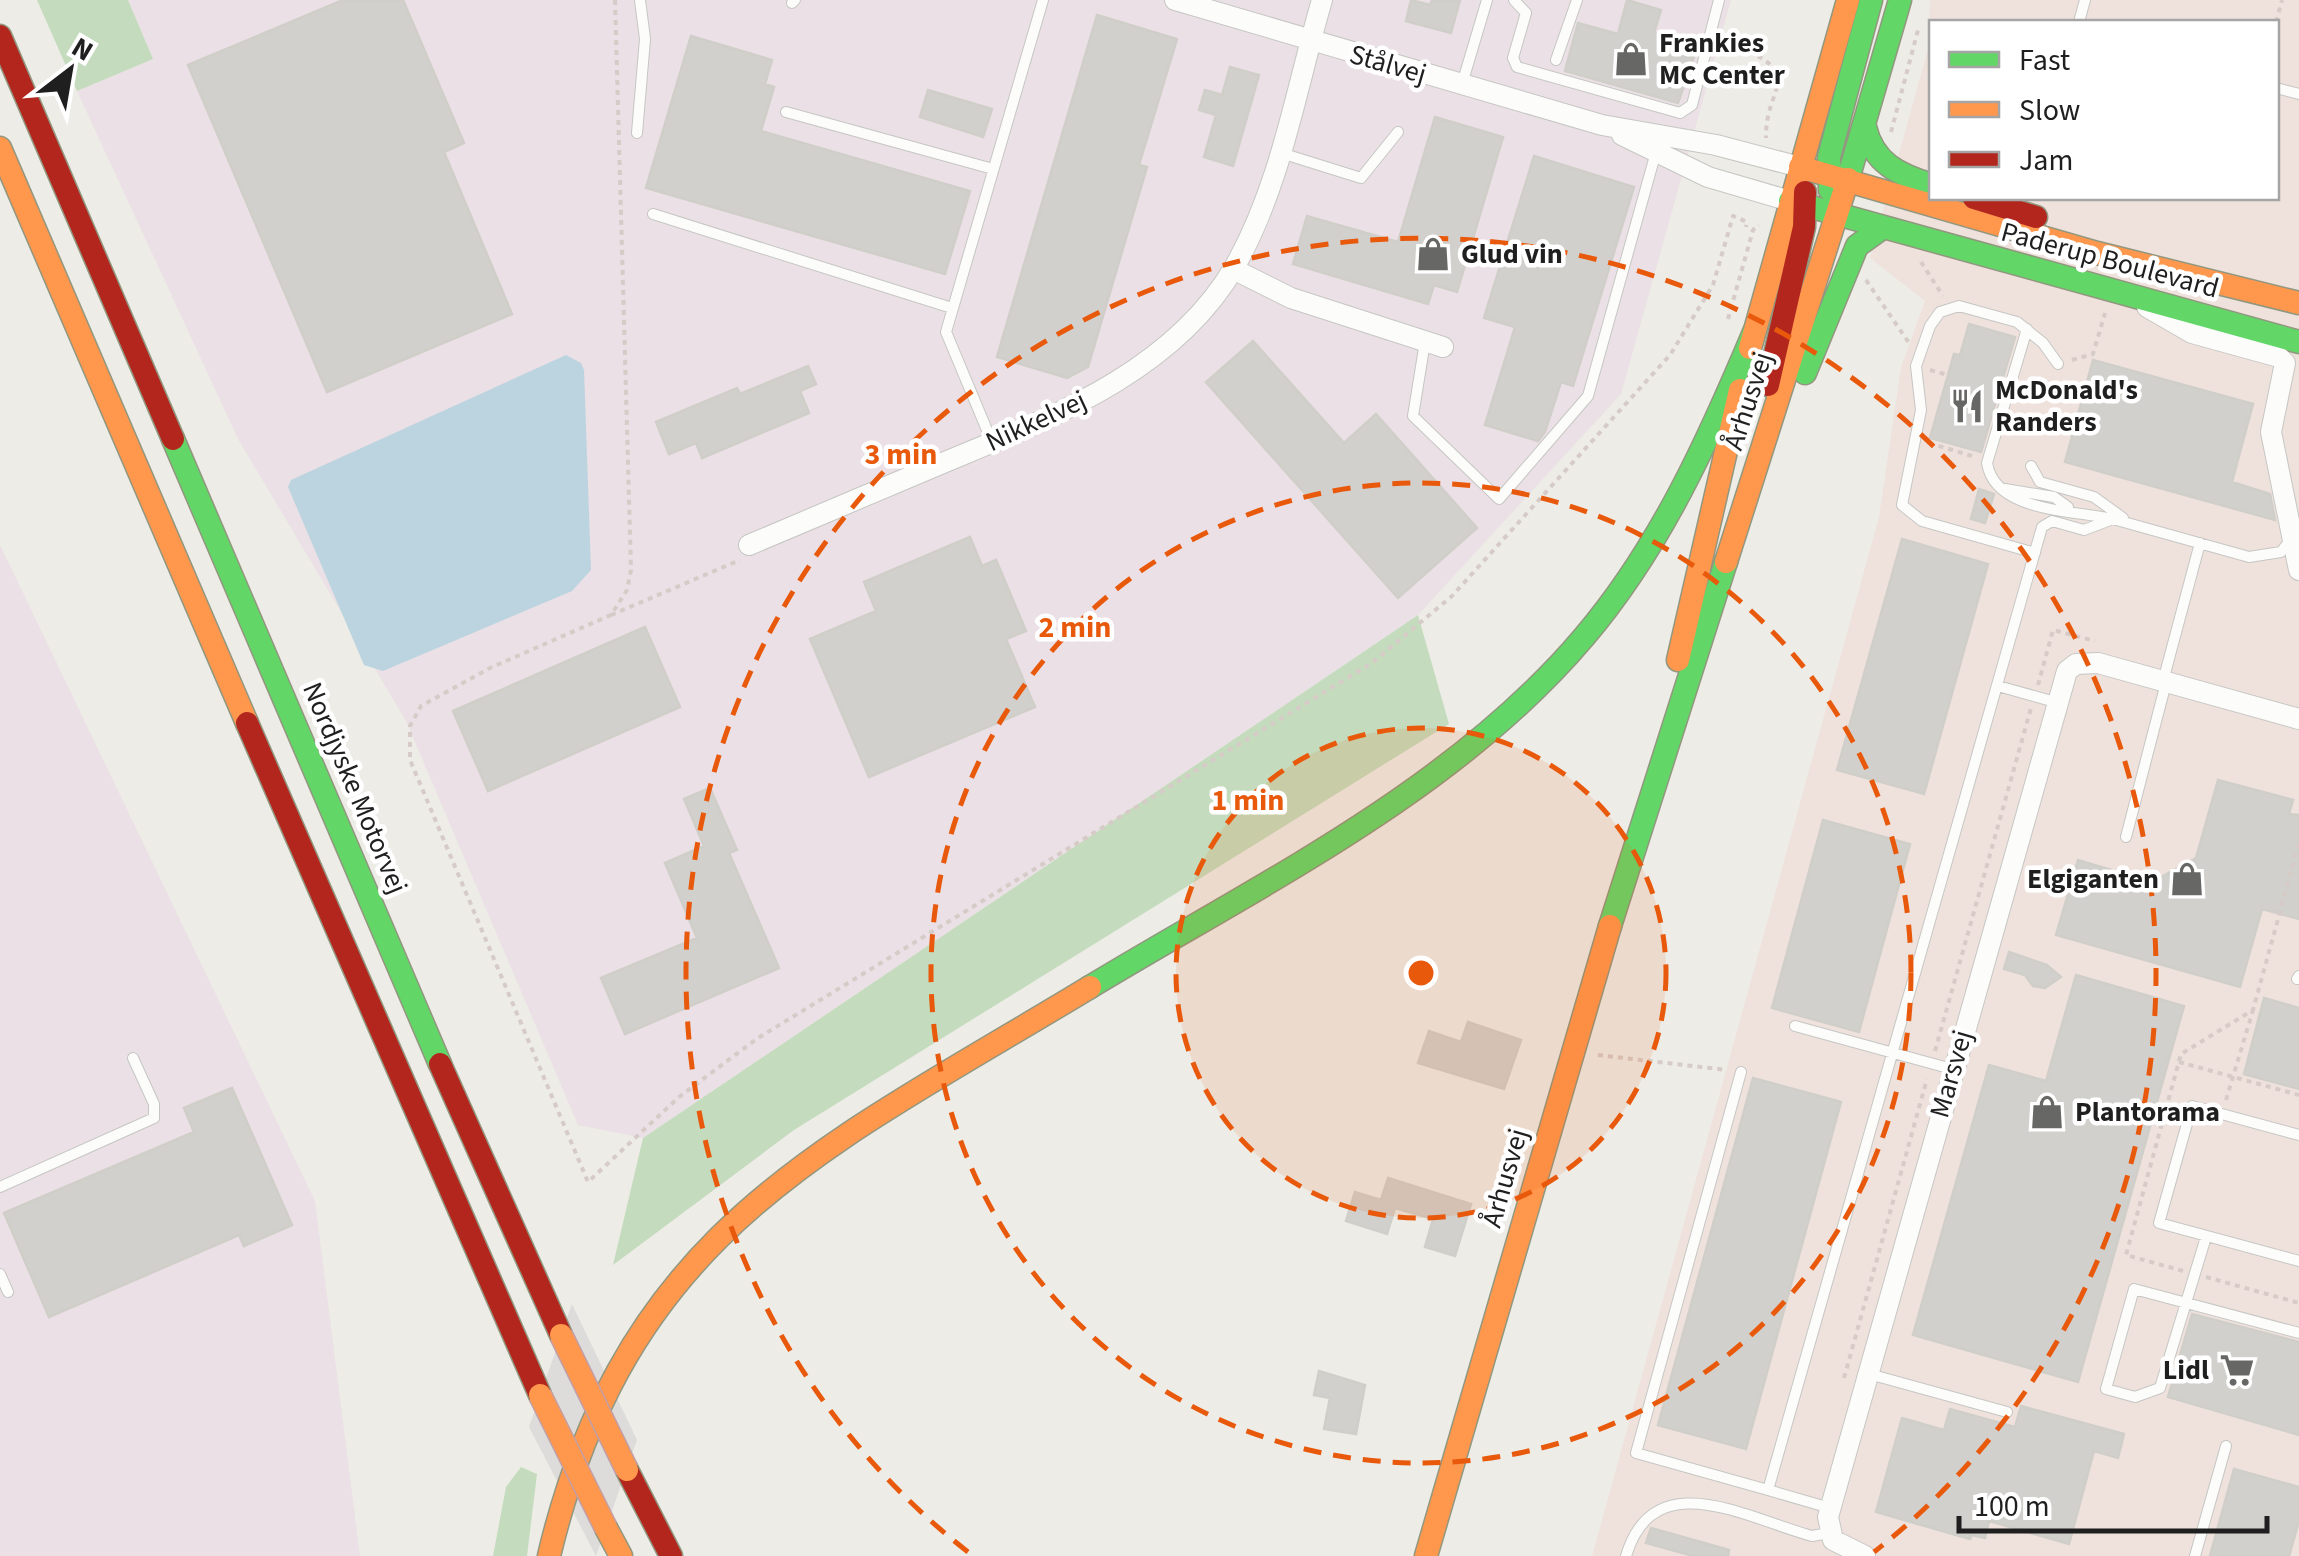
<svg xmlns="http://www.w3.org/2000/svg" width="2299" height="1556" viewBox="0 0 2299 1556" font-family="'Source Sans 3',sans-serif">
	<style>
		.commercial { fill: #efe2dd; fill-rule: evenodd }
		.industrial { fill: #eae0e5 }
		.forest { fill: #c4dcbd }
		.water { fill: #bbd4e0 }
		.pier { fill: #dddcda }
		.building { fill: #d2d0cc; stroke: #d0cec8; stroke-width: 2.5 }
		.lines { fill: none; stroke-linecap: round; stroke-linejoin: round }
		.lane-casing { stroke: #c6c6c3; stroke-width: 12 }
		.street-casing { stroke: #c6c6c3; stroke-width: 22 }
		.fast-casing { stroke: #92977f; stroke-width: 25 }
		.slow-casing { stroke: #92977f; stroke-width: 25 }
		.jam-casing { stroke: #92977f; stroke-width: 25 }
		.path { stroke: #d6cbc7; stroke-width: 4; stroke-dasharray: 5 5; stroke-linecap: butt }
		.lane { stroke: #fcfcfb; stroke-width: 10 }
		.street { stroke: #fcfcfb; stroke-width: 20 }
		.fast { stroke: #63d668; stroke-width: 22 }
		.slow { stroke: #ff974d; stroke-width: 22 }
		.jam { stroke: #b3261e; stroke-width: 22 }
		.slow-bridge-casing { stroke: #c29fa4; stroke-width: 25; stroke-linecap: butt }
		.slow-bridge { stroke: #ff974d; stroke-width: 22 }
		.ring { fill: none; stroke: #e8590c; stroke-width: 5; stroke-dasharray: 18 12 }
		.labels { text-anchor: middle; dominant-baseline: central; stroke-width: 9; stroke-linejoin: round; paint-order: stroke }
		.poi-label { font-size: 28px; font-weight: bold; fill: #1f1f1f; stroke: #fff; text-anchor: start }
		.street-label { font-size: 28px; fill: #1f1f1f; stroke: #fff }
		.centre { fill: #e8590c; stroke: #fff; stroke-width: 5 }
		.ring-label { font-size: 30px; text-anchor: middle; font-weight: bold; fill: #e8590c; stroke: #fff; stroke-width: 9; stroke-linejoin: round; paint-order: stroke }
	</style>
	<rect width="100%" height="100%" fill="#edece7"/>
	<path class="commercial" d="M1930,0H2299V1556H1592L1879,517L1901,367L1925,301L1870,258L1928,49ZM1932,22H2276V198H1932Z"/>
	<path class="industrial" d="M128,0H1731L1621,394L1418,615L643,1138L578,1125L406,721L238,439L77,91L153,59Z
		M0,545L315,1201L360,1556H0Z"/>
	<path class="forest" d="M37,0H128L153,59L77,91Z
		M1418,615L1449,724L794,1130L613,1265L643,1138Z
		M521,1467L537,1474L527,1556H493L506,1487Z"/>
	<path class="water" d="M566,355L581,363L584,370L591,570L572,591L383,671L364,665L288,487L291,480Z"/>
	<path class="pier" d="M572,1304L637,1440L596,1556L529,1427Z"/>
	<path class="building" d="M343,0H403L464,143L444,152L512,314L327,392L188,65Z
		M1411,0L1430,5L1432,0H1460L1451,33L1406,21Z
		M1627,0L1661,10L1654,33L1698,45L1678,103L1565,71L1578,23L1618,34Z
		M1097,15L1177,39L1139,165L1147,167L1088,367L1067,378L997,357Z
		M691,36L772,60L765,84L774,87L761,131L970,191L945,274L646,188Z
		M1230,67L1259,75L1233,166L1204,157L1216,115L1199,110L1205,90L1222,95Z
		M928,90L992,109L983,137L920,117Z
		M1435,117L1503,137L1457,292L1434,285L1428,304L1293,264L1307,216L1398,242Z
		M1534,156L1634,187L1573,386L1561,382L1545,432L1538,441L1485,425L1515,327L1484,318Z
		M1969,324L2015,337L1981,452L1930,438L1954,354L1960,355Z
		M1253,341L1344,443L1376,414L1477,528L1398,598L1206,382Z
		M2093,360L2253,404L2232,482L2270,494L2275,520L2065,462Z
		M808,366L816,384L800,391L809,413L702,458L696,443L669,454L656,422L737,388L740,394Z
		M1979,489L1994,494L1985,523L1971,519Z
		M970,537L982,566L996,560L1026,631L1006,639L1035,707L869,777L810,639L876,611L864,582Z
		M1902,539L1988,564L1924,794L1837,770Z
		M645,627L680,707L488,791L453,711Z
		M2218,780L2293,800L2289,814L2299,815V919L2262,909L2240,987L2056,935L2078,860L2152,882L2196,858Z
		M710,788L737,850L729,853L779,968L625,1034L601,978L697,938L665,863L704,846L684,799Z
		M1823,820L1910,844L1859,1032L1772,1008Z
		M2009,952L2047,965L2061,977L2045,988L2033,986L2025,975L2004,969Z
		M2076,975L2184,1006L2078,1382L1913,1335L1989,1065L2046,1081Z
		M2264,998L2299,1008V1089L2244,1074Z
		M1468,1022L1521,1040L1504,1089L1418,1063L1429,1031L1461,1042Z
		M1753,1078L1841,1102L1746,1449L1658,1425Z
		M232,1088L292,1225L244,1246L239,1235L49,1317L4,1213L194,1132L184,1108Z
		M1388,1178L1471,1204L1455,1256L1425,1247L1433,1219L1395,1208L1387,1234L1346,1221L1355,1192L1381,1200Z
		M2192,1314L2299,1342V1435L2168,1397Z
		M1319,1371L1365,1385L1356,1434L1324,1429L1330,1398L1314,1395Z
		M2021,1406L2124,1434L2118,1458L2094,1451L2069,1544L1989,1521L1985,1538L1972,1535L1970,1539L1876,1512L1902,1418L1944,1430L1950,1409L2015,1427Z
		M2234,1469L2299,1487V1521L2289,1556H2210Z
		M1651,1528L1729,1550L1728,1556H1693L1646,1543Z"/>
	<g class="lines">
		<g class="lane-casing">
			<path id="lane" d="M1514,0L1526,13L1513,58L1517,67L1680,113L1692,105L1719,0
				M792,3L795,0
				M2079,22L2085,0
				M1556,60L1577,0
				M1462,84L1487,0
				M2276,88L2299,94
				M786,112L993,169
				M637,133L645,39L640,0
				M1281,153L1361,178L1398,132
				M653,214L952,308
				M2027,329L1987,463C1995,513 2075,510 2113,519
				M1425,342L1413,416L1499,499L1588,396L1656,152
				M992,442L946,332L1043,0
				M2031,466L2040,482L2094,497L2123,518
				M2005,489L2054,497L2068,507
				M2035,553L1922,521L1902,505L1921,410L1916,366L1930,326L1940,312L1959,306L2017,322L2043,343L2058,364
				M2163,681L2200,543
				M1998,686L2055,702
				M2126,837L2166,683
				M2297,979L2299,976
				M1795,1026L1952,1069
				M1741,1072L1636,1453L1768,1490L2042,527L2052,521L2084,530L2113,519L2249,557L2281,552L2291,539
				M2299,1135L2192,1106L2159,1223L2299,1261
				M0,1187L154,1118V1104L133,1058
				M2206,1237L2160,1388L2135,1397L2106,1389L2134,1289L2299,1333
				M0,1274L8,1292
				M1869,1374L2007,1412
				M1768,1490L1830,1508
				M1626,1556C1654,1463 1746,1518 1812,1536L1829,1533
				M2195,1556L2226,1446"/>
		</g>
		<g class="street-casing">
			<path id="street" d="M1175,0L1602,125L1716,145L1800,167
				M1622,135L1708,177L1790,201
				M1233,269L1291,298L1443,347
				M2147,307L2192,333L2279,357L2285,363L2271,432L2299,570
				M749,545C812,518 875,492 938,465C1045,420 1173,374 1235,266C1281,185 1296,89 1322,0
				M1865,1556L1833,1540L1828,1517L2067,671L2076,664L2098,663L2299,719"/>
		</g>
		<g class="fast-casing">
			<path id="fast" d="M1865,127C1873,163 1899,175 1932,185
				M1848,179L1900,0
				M1830,190L1829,157L1871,0
				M1790,201L2299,342
				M1805,373L1857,246L1882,228
				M173,439L440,1064
				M1610,926L1726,562
				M1090,987C1260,884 1454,791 1584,637C1660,548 1709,439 1754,332"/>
		</g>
		<g class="slow-casing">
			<path id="slow" d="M0,148L247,723
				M1800,167L2097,253L2299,303
				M1750,348L1848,0
				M1726,562L1848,179
				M1678,660L1740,390
				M606,1528L621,1556
				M549,1556C627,1228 827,1147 1090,987
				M1426,1556L1610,926"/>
		</g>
		<g class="jam-casing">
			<path id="jam" d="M0,36L173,439
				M1974,198L2036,217
				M1768,385L1804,227L1805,192
				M247,723L540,1395
				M440,1064L561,1335
				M627,1470L671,1556"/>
		</g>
		<path class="path" d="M615,0L631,570L627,590L611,615L490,668L421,706L410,726V760L588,1182L679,1097L758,1038L1372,663L1452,596L1670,355L1713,285L1733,216L1747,222L1746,227
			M2276,22L2282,0
			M1729,32L1733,44C1809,76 1765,84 1766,138
			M1891,132L1918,30
			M1921,262L1943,296
			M1866,280L1909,343
			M1728,319L1753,230L1759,225
			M2072,360L2093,354L2105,313
			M1930,370L1948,375
			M1929,443L1972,456
			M611,615L740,560
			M2038,685L2053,630L2095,641
			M1935,1051L2031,708
			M1598,1055L1727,1070
			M2179,1062L2299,1095
			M2226,1100L2253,1010
			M2183,1271L2126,1255L2181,1054L2253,1010L2299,843
			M2206,1277L2299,1303
			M1844,1378L1927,1079"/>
		<use href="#lane" class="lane"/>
		<use href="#street" class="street"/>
		<use href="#fast" class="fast"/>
		<use href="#slow" class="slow"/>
		<use href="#jam" class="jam"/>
		<g class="slow-bridge-casing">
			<path id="slow-bridge" d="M561,1335L627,1470
				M540,1395L606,1528"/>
		</g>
		<use href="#slow-bridge" class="slow-bridge"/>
	</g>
	<circle cx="1421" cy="973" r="245" fill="#e8590c" fill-opacity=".12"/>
	<g class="ring">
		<circle cx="1421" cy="973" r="245"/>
		<circle cx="1421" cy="973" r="490"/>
		<path d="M968 1552A735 735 0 1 1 1874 1552"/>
	</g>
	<defs>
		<g id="shop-bare" transform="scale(2.7)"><path d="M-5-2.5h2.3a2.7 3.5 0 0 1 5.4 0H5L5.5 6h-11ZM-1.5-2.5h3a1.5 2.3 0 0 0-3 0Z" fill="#676765" stroke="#fff" stroke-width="2.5" paint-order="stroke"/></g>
		<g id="restaurant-bare" transform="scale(2.7)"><path d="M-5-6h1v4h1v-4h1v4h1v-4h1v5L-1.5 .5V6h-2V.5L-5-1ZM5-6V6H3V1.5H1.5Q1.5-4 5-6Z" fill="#676765" stroke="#fff" stroke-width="2.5" paint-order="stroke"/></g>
		<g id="supermarket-bare" transform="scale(2.7)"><path d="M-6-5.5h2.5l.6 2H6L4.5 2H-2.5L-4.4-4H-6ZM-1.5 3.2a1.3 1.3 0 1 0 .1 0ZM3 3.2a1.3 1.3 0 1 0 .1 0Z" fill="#676765" stroke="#fff" stroke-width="2.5" paint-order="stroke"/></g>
	</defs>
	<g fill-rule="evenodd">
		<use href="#shop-bare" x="1631" y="59"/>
		<use href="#shop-bare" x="1433" y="254"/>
		<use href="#restaurant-bare" x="1967" y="406"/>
		<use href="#shop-bare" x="2187" y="879"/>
		<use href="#shop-bare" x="2047" y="1112"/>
		<use href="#supermarket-bare" x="2237" y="1370"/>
	</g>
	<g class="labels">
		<g class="poi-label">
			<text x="1659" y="43">Frankies<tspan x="1659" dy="32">MC Center</tspan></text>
			<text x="1461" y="254">Glud vin</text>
			<text x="1995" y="390">McDonald's<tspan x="1995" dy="32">Randers</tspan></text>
			<text x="2159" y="879" text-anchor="end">Elgiganten</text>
			<text x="2075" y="1112">Plantorama</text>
			<text x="2209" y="1370" text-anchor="end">Lidl</text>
		</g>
		<g class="street-label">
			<text transform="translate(1388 64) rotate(16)">Stålvej</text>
			<text transform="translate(2110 260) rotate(15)">Paderup Boulevard</text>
			<text transform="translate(1748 401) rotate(-72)">Århusvej</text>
			<text transform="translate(1036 421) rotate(-25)">Nikkelvej</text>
			<text transform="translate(355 788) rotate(67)">Nordjyske Motorvej</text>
			<text transform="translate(1951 1074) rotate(-74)">Marsvej</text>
			<text transform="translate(1505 1178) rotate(-74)">Århusvej</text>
		</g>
	</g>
	<circle cx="1421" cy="973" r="15" class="centre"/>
	<g class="ring-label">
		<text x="901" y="464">3 min</text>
		<text x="1075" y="637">2 min</text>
		<text x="1248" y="810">1 min</text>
	</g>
	<rect x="1929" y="20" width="350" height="180" fill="#ffffff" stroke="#a5a5a5" stroke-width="2.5"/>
	<rect x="1949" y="52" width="50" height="15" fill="#63d668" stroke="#a5a5a5" stroke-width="2.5"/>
	<text x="2019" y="70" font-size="30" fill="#1f1f1f">Fast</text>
	<rect x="1949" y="102" width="50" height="15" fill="#ff974d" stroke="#a5a5a5" stroke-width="2.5"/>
	<text x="2019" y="120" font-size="30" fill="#1f1f1f">Slow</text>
	<rect x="1949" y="152" width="50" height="15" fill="#b3261e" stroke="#a5a5a5" stroke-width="2.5"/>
	<text x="2019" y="170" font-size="30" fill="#1f1f1f">Jam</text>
	<g transform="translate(70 70) rotate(31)" stroke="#ffffff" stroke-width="8" paint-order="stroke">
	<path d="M0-8L18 38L0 25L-18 38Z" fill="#1f1f1f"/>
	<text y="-15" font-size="28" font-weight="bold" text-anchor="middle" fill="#1f1f1f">N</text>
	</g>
	<path d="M1959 1516v15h308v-15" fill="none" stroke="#1f1f1f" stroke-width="5"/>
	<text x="1974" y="1516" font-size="30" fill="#1f1f1f" stroke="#ffffff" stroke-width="8" paint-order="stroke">100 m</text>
</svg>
